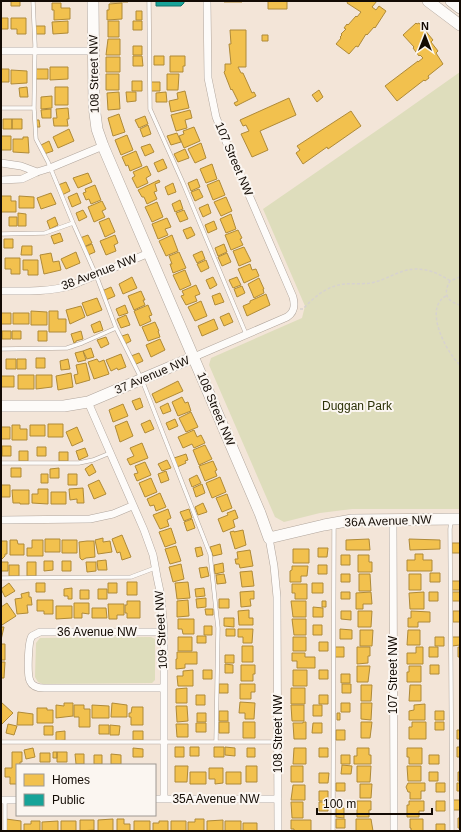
<svg xmlns="http://www.w3.org/2000/svg" width="461" height="832" viewBox="0 0 461 832" font-family="Helvetica,sans-serif">
	<style>
		.green { fill: #deddbc }
		.homes { fill: #f2c14e; stroke: #af8a38 }
		.public { fill: #17a398; stroke: #16756c }
		.lines { fill: none; stroke-linecap: round; stroke-linejoin: round }
		.lane-casing { stroke: #b0a59c; stroke-width: 4.5 }
		.street-casing { stroke: #b0a59c; stroke-width: 8 }
		.secondary-casing { stroke: #b0a59c; stroke-width: 12 }
		.path { stroke: #d7d2cf; stroke-width: 1.5; stroke-dasharray: 3 2; stroke-linecap: butt }
		.lane { stroke: #fdfbf9; stroke-width: 3.5 }
		.street { stroke: #fdfbf9; stroke-width: 7 }
		.secondary { stroke: #fdfbf9; stroke-width: 11 }
		.labels { text-anchor: middle; dominant-baseline: central; stroke-width: 4; stroke-linejoin: round; paint-order: stroke }
		.street-label { font-size: 12px; fill: #130b04; stroke: #fbf6f1 }
		.park-label { font-size: 12px; fill: #2c3107; stroke: #fbf6f1 }
	</style>
	<rect width="100%" height="100%" fill="#f3e5d8"/>
	<path class="green" d="M460,72V509H352L320,513L284,522L275,517L209,365L211,358L302,318L305,306L263,209L392,120Z
		M151,637L155,639V680L152,683L43,684L38,682L35,677L36,643L40,638Z"/>
	<path class="homes" d="M11,1H20V6H11Z
		M110,1H128V2H110Z
		M224,1H242V2H224Z
		M268,1H287V9H268Z
		M348,1H377L372,7L376,10L379,6L386,11L375,28L374,27L367,35L366,34L358,47L356,46L349,54L336,44L341,38L340,37L342,35L341,34L346,29L344,28L347,24L348,25L356,16L357,17L361,12L347,3Z
		M52,3H61V8H70V19L54,20V10H52Z
		M122,3V19L107,20V10H109V4Z
		M136,11H142V20H136Z
		M1,18H8V29H1V34Z
		M11,18H26V34H17V29H11Z
		M68,21V33L53,34L52,22Z
		M108,21H119V37H108Z
		M133,21H142V30H133Z
		M416,23L417,24L419,23L433,40L431,42L438,51L436,53L443,64L428,76L429,78L425,81L424,80L397,101L385,86L418,61V62L423,58L420,55L419,56L413,48L414,47L403,35Z
		M35,26H45V34H36Z
		M230,30H246V67H238L241,73H243L252,93L254,92L256,96L236,106L234,103L238,101L232,89L231,90L224,72L225,71V64H231L229,44H231Z
		M262,35H268V41H262Z
		M108,39H120V55H106Z
		M133,46H142V55H133Z
		M133,56H142L143,66H133Z
		M154,56H164V65H154Z
		M170,56H185V66H183V72H170Z
		M106,57H120V72H106Z
		M50,67H68V79L50,80Z
		M1,69H9V82H1Z
		M35,69H48V79H35Z
		M11,70L27,71V83L11,84Z
		M106,74H119V90H106Z
		M167,74H179L178,90H167Z
		M132,81H142V91H132Z
		M150,82H160V91H150Z
		M27,87L28,97H20L19,88Z
		M55,87H68V105H55Z
		M319,90L323,97L317,102L312,95Z
		M185,91L189,108L171,112L169,101L178,99L177,93Z
		M119,92L120,109L108,110L107,93Z
		M126,92H136V101L127,102Z
		M166,92L167,102H156V93Z
		M52,96V108L41,109V97Z
		M289,98L296,115L260,131L268,150L252,157L241,134L249,131L246,125L243,126L240,120Z
		M68,108L69,119H67L68,126H54L53,118H57L56,109Z
		M51,109V118H42L41,110Z
		M190,110L192,118L185,120L187,128L176,131L171,115Z
		M351,111L361,126L328,149L327,147L303,164L296,153L300,150L297,146Z
		M119,114L125,132L113,136L108,118Z
		M145,116L148,124L139,128L135,120Z
		M3,119H12V129H3Z
		M12,119H22V129H12Z
		M36,120H39L40,127H37Z
		M148,125L151,134L143,137L140,129Z
		M194,127L200,141L184,148L179,136L184,134L183,131Z
		M69,129L74,141L58,148L53,137Z
		M177,133L181,142L171,145L167,136Z
		M127,135L133,150L121,155L115,140Z
		M1,136H11V150H2L1,149Z
		M23,137H28L29,153L13,152V139H23Z
		M49,141L53,151L44,154L41,145Z
		M201,143L206,158L195,163L188,149Z
		M150,144L154,152L145,156L141,147Z
		M185,149L189,158L178,162L174,154Z
		M136,151L142,166L130,171L128,165L126,166L122,157Z
		M163,159L167,168L158,172L154,163Z
		M212,164L217,179L206,183L200,169Z
		M147,166L151,175L146,178L148,183L137,188L132,178L135,176L133,172Z
		M88,173L92,182L78,188L73,178Z
		M197,179L200,187L191,191L188,183Z
		M159,180L160,182L155,184L157,191L154,192L157,199L147,204L144,197H142L138,190Z
		M219,180L225,195L213,200L207,185Z
		M66,182L70,191L62,195L58,185Z
		M173,183L176,192L168,195L165,187Z
		M95,185L101,200L91,204L89,199L86,200L83,193L86,192L85,189Z
		M199,189L203,197L195,201L191,192Z
		M51,193L56,204L41,209L37,198Z
		M77,193L81,203L72,207L68,197Z
		M1,196H11V201H16V212H1Z
		M19,196L34,197V208H19Z
		M226,197L232,211L221,216L214,202Z
		M180,200L183,209L175,212L172,204Z
		M102,201L106,209L102,211L105,217L94,222L88,207Z
		M157,202L163,217L152,222L145,207Z
		M208,204L211,213L203,217L199,208Z
		M83,210L87,217L79,221L76,213Z
		M184,210L188,219L180,222L176,213Z
		M18,213L26,214V226H18Z
		M231,214L236,229L226,233L220,219Z
		M9,217H17V226H9Z
		M55,217L58,225L50,229L47,221Z
		M109,218L115,232L105,237L99,222Z
		M167,218L171,227L165,229L168,235L158,239L152,224Z
		M214,221L217,229L208,233L205,225Z
		M191,227L195,235L187,239L183,230Z
		M238,230L242,238L240,239L243,245L231,250L225,235Z
		M60,233L63,241L54,244L51,236Z
		M88,235L92,243L84,247L80,238Z
		M115,235L118,243L114,245L116,251L106,255L100,241Z
		M172,235L178,251L166,256L159,241Z
		M4,239H13V248H4Z
		M92,244L95,252L88,255L84,247Z
		M224,244L227,252L218,256L215,248Z
		M22,246H32V255H21Z
		M244,247L251,261L239,266L233,251Z
		M202,251L205,259L197,263L193,255Z
		M76,252L80,263L66,269L61,259Z
		M179,252L186,268L173,273L170,264H172L169,256Z
		M51,253L53,262L59,261L61,270L44,274L40,255Z
		M227,253L231,262L222,266L218,257Z
		M5,258H20V274H11V269H5Z
		M23,260H38V275H28V270H23Z
		M206,260L209,268L201,272L197,264Z
		M250,264L252,270L256,269L259,276L244,283L238,269Z
		M185,270L191,285L180,290L173,275Z
		M132,277L137,288L123,294L119,284Z
		M213,277L217,285L210,289L206,280Z
		M237,277L241,285L233,288L229,280Z
		M259,278L264,289H263L264,293L254,298L248,284Z
		M196,285L200,294L195,296L197,301L186,305L181,296L184,295L182,291Z
		M242,286L245,293L237,297L234,289Z
		M111,287L115,296L106,300L102,291Z
		M141,291L145,300H143L145,305L134,310L128,296Z
		M220,293L224,302L215,305L212,296Z
		M266,294L270,305L247,316L243,306L250,303V301Z
		M97,298L102,310L87,316L82,303Z
		M201,301L207,316L195,321L188,307Z
		M125,305L128,313L119,316L116,309Z
		M148,305L152,315L149,316L151,321L140,326L134,311Z
		M81,306L85,317L70,324L66,310Z
		M31,311L47,312V325H31Z
		M49,311H58V319H66V332H49Z
		M1,313H11V324H1Z
		M13,313H29V324H13Z
		M229,313L233,322L224,326L220,317Z
		M126,315L130,325L121,328L117,319Z
		M214,319L218,329L202,336L198,326Z
		M100,321L103,330L94,333L91,325Z
		M155,322L159,331H158L160,337L148,341L142,327Z
		M2,331H11V339H2Z
		M12,331H21V339H12Z
		M38,331H47V341H38Z
		M81,331L83,339L76,341V342L74,343L71,334Z
		M128,334L131,341L125,344L122,336Z
		M106,337L109,344L101,348L97,340Z
		M160,339L165,350L151,357L146,345Z
		M91,348L94,357L87,359L83,351Z
		M83,351L86,360L78,362L75,353Z
		M139,353L143,361L134,365L131,356Z
		M121,354L126,367L118,370L117,368L111,371L106,360Z
		M36,358H45V368H36Z
		M6,359H16V369H6Z
		M17,359H26V369H17Z
		M68,359L70,369L61,370L60,361Z
		M97,359L99,362L104,360L109,374L94,379L88,362Z
		M86,363L90,380L76,384L74,375L78,374L76,365Z
		M71,373L73,387L58,390L56,376Z
		M18,375H34V389H18Z
		M36,375H52V387L36,389Z
		M1,376H14V387H1Z
		M178,381L183,391L156,403L152,394Z
		M182,397L185,403L188,402L191,411L178,416L172,402Z
		M140,398L143,407L136,410L132,401Z
		M168,403L171,411L163,414L160,407Z
		M123,404L128,416L113,422L109,410Z
		M191,412L198,427L186,432L179,418Z
		M175,419L178,426L169,430L166,423Z
		M150,420L154,429L145,433L141,424Z
		M127,421L133,436L120,442L115,426Z
		M48,424H63V437H48Z
		M12,425H20V429H27V440H12Z
		M30,425H45V436H30Z
		M1,427H10V439H1Z
		M77,427L83,441L72,446L66,432Z
		M194,430L197,437L201,435L205,443L194,448L192,444L183,448L178,437Z
		M142,443L148,458L130,465L127,459L134,456L130,448Z
		M205,445L212,459L199,465L193,450Z
		M2,446H11V456H2Z
		M37,447H46V456H37Z
		M85,448L88,456L79,460L76,451Z
		M19,451H28V461H19Z
		M59,452H68V461H59Z
		M186,454L188,460L185,461L186,463L177,467L174,458Z
		M167,460L171,468L162,471L158,464Z
		M213,461L217,470L215,471L217,476L205,481L199,466Z
		M145,462L151,475L137,481L134,474L138,473L135,466Z
		M92,464L96,472L89,476L85,469Z
		M11,468H21V477H11Z
		M59,468V478H50V469Z
		M166,471L169,480L161,483L158,474Z
		M41,474H48V483H41Z
		M68,474H77V485H68Z
		M197,475L201,483L192,487L189,479Z
		M220,477L226,492L212,498L206,483Z
		M151,478L157,492L145,497L139,483Z
		M99,480L106,494L94,499L88,485Z
		M202,484L205,493L196,497L193,488Z
		M1,485H10V497H1Z
		M83,488L84,503H77V499L70,500L69,489Z
		M38,489H48V504L32,503V494H38Z
		M12,490H29V504H20V503H13Z
		M51,492H66V504H51Z
		M160,493L166,507L156,511L154,505L150,506L147,499Z
		M227,494L232,508L222,512L216,498Z
		M203,503L207,512L198,515L195,507Z
		M168,509L171,518L167,520L169,526L160,529L153,515Z
		M189,509L192,518L184,521L180,512Z
		M235,510L238,518L233,520L235,527L223,532L218,519L228,515L227,513Z
		M192,519L195,528L187,531L184,522Z
		M171,528L176,543L165,547L159,532Z
		M243,530L246,545L235,549L230,532L234,531V532Z
		M122,535L131,557L122,560L120,552L117,553L112,539Z
		M103,538V542L110,541L112,552L98,554L95,540Z
		M45,539H60V552H45Z
		M369,539L370,550H346V540Z
		M409,539L440,540V549L410,550Z
		M10,540H17L18,544H24V555H10Z
		M32,540H43V556H27V548H32Z
		M62,540H77V553H62Z
		M1,541H7V554H5V556L2,559H1Z
		M87,541H94L95,557L86,558L82,560L80,558L79,542Z
		M452,543H460V553H452Z
		M220,544L222,554L213,556L210,547Z
		M176,546L181,561L170,564L165,549Z
		M201,547L203,555L197,557L195,548Z
		M318,548H328L327,557H318Z
		M293,549H309V563H293Z
		M250,550L253,566L240,568L239,564H236L235,559H238L237,552Z
		M415,554H423V560H432V571H407V560H415Z
		M341,555H350V565H341Z
		M358,555H369V562H372V572H358Z
		M106,560L107,570H98L97,561Z
		M44,561H53V570L44,571Z
		M62,561H71V571H62Z
		M1,562H8V571H1Z
		M27,562H36V576H27Z
		M86,562H96V571L87,572Z
		M223,563L224,572L215,574L214,565Z
		M181,564L184,579L173,582L169,567Z
		M9,565H19V576H9Z
		M318,565H327V574H318Z
		M292,566H308L307,576H301V582H290V571L292,570Z
		M207,567L209,576L201,578L199,568Z
		M252,571L254,586L242,587L240,572Z
		M430,573H440V582H430Z
		M224,574L226,583L217,584L216,575Z
		M341,574H350V582H341Z
		M359,574H370L371,591H359Z
		M409,574H421V590H409Z
		M452,581H460V590H452Z
		M127,582H137V595H127Z
		M188,582L190,598L177,599L175,583Z
		M9,583L15,591L5,597L1,589Z
		M36,583H45V592H36Z
		M108,583H117V593H108Z
		M312,583H323V593H312Z
		M292,584H307V599H295V593H292Z
		M72,588V599H68V596H64V589Z
		M204,588L205,596L196,597L195,589Z
		M98,589H107V599H98Z
		M80,590H89V599H80Z
		M254,591V599H250L251,606L241,607L240,592Z
		M29,592V597H31L32,605H27L28,613L17,614L15,599L22,598L21,594Z
		M341,592H350V599H341Z
		M371,592L372,604H363V609H356V593Z
		M424,592V609H410L409,593Z
		M429,592H438V601H429Z
		M452,592H460V601H452Z
		M206,598V607L197,608L196,599Z
		M219,599H229V608H219Z
		M37,600H53V614H44V611H37Z
		M188,600L189,616L177,617V601Z
		M127,601H140V618H127V613H125V605H127Z
		M291,601H306V617H293Z
		M322,601H326V607H322Z
		M7,603L16,616L2,625L1,623V607Z
		M74,603H89V614L82,613V618H74Z
		M108,604H124V615H117V619H109Z
		M56,606H72V618L56,619Z
		M313,607L323,608V617H313Z
		M92,608H106L107,618H92Z
		M205,609H213V615H206Z
		M249,610V618H253V625H239L238,611Z
		M341,611H351V620L341,619Z
		M358,611H372L371,627H358Z
		M411,611L430,612V622H418V627H408V618H411Z
		M453,611H460V622H453Z
		M224,618H234V627L224,626Z
		M178,619H194V634H183L182,629H178Z
		M292,619H306V635H294Z
		M313,625H322V635H313Z
		M204,626H212V635H204Z
		M1,627H4L1,640Z
		M226,629H235V636H226Z
		M238,629H253L252,643H243V637H238Z
		M340,629L352,630V639H340Z
		M360,630H373L372,646H360Z
		M408,630H420V645H407Z
		M197,636H206V643H197Z
		M178,637H192V651H178Z
		M293,637H306V651H293Z
		M435,637H444V646H435Z
		M452,637H460V645L452,646Z
		M319,642H328V651H319Z
		M1,644H5V660H1Z
		M242,646H253V662H242Z
		M335,647H344V657H335Z
		M357,647H370V656H368V663L357,664Z
		M416,647H423V664H407V653H416Z
		M429,647H438V657H429Z
		M458,647H460V657H458Z
		M177,652H197V664H185V668L176,669V659H177Z
		M292,653H305V657H315V668H297V661H292Z
		M225,655H234V663H225Z
		M1,662H5L4,678H1Z
		M225,664L233,665V673H225Z
		M241,665H255V674H253V681H241Z
		M430,665H439V674H430Z
		M357,666H370L368,682H357Z
		M409,666H421V682H407V672H409Z
		M193,670V686H178L177,676H183V671Z
		M203,670H212V679H203Z
		M293,670H307V686H293Z
		M319,670H328V679H319Z
		M341,674H350V683H341Z
		M219,684H228V693H219Z
		M240,684H255V692H251V699H240Z
		M342,684H351V693H342Z
		M361,685H372L371,701H361Z
		M410,685H421V701H409Z
		M187,688V703H176V689Z
		M291,688H305V704H291Z
		M196,695H205V705H196Z
		M319,695H328V704H319Z
		M1,702L13,713L1,725Z
		M240,702L255,703L254,719H245V713H239Z
		M64,703H73V716L56,718V705L64,706Z
		M112,703L127,705V717H111Z
		M341,703H350V712H341Z
		M361,703H372L371,720L361,719Z
		M425,704V720H409V711L414,710V705Z
		M74,705H84V709H90V727H79V717H74Z
		M92,705L109,706V718H92Z
		M291,705H304V721H292Z
		M313,705H322V716H313Z
		M176,706H187L188,721L177,722Z
		M132,707H143V725H131V717H129V713H131Z
		M37,708H47V710H53V723H37Z
		M219,711H228V721H219Z
		M435,711H444V720H435Z
		M18,712L33,714V725H17Z
		M197,713H206V722H197Z
		M337,713H340V720H337Z
		M219,722H229V733H219Z
		M243,722H255V738H243Z
		M303,722H306V739H294L293,723H303Z
		M361,722H372L370,738H361Z
		M412,722H426V739H409V727H412Z
		M435,722H444V730H435Z
		M196,723H206V732H196Z
		M313,723H322V733H312Z
		M8,724L17,726L14,735L6,733Z
		M176,724H188V737H177Z
		M99,725H109V734H99Z
		M110,725L120,726L119,735H110Z
		M44,726H53V735H44Z
		M336,730H345V740H336Z
		M457,730H460V739H457Z
		M65,731V740L56,741V732Z
		M133,731H143V740H133Z
		M175,747H184V757H175Z
		M190,747H199V756H190Z
		M214,747H224V757H214Z
		M225,747L235,748V756L225,755Z
		M457,747H460V757H457Z
		M33,748L35,757L26,759L24,750Z
		M133,748L143,749V757H133Z
		M247,748H255V757H247Z
		M294,748H306V764H293Z
		M319,748H328V757H319Z
		M357,748H369V755H371V764H354V756H357Z
		M407,748H422V764H409V757H407Z
		M12,752H22V762H20V765H17V784H10V777H5V768H12Z
		M53,752H57V758H53Z
		M57,752H67V762H57Z
		M40,753H50V762H40Z
		M75,754H84V764H76Z
		M111,754L121,755V764H111Z
		M94,755H102V764H94Z
		M341,755H350V764H341Z
		M429,755H439V764H429Z
		M342,765L352,766L351,774H341Z
		M175,766H188L187,782H175Z
		M246,766H257V782H246Z
		M291,766H303V782H291Z
		M357,766H371L370,782H357Z
		M407,766H421V781H408Z
		M209,768H223V783L215,784V779H209Z
		M190,772H206V784H190Z
		M226,772H241V784H226Z
		M429,772H438V781H429Z
		M458,772H460V781H458Z
		M319,773H329L328,783H319Z
		M336,783H345V791H336Z
		M408,783H425V791H421V799H410V792H408L406,787Z
		M436,783H445V792H436Z
		M457,783H460V791H457Z
		M360,784H372L371,798H360Z
		M293,785H305V800H291Z
		M319,791H328V801H319Z
		M452,800H460V810H452Z
		M357,801H371V810H369V817H357Z
		M409,801H424V811H419V817H407V805H409Z
		M436,801H445V811H436Z
		M291,802H303V818H292Z
		M319,802H328V811H319Z
		M336,808H344V818L336,817Z
		M458,818H460V828H458Z
		M6,819L21,821V831H6Z
		M113,819V831H98V820Z
		M117,819H124V824H130V831H117Z
		M195,819H204V831H188V822H195Z
		M336,819H345V828H336Z
		M356,819H371L373,831H356Z
		M410,819H423V831H411V828H410Z
		M80,820H94V830L80,831Z
		M223,820V831H207V821Z
		M291,820H311V831H294V829H291Z
		M31,821H40V831H24V824H31Z
		M58,821V831H42V822Z
		M61,821H76V831H61Z
		M134,821H150V831H134Z
		M159,821H168V831H153V823H159Z
		M171,821H186V831H171Z
		M225,821H241V831H225Z
		M243,823H257V831H243Z
		M436,824H445V831H436Z"/>
	<path class="public" d="M156,1H184V3L181,6H156Z"/>
	<g class="lines">
		<g class="lane-casing">
			<path id="lane" d="M33,1L35,45L34,108L36,139L48,162L73,223L96,275L116,328L142,380L210,554L218,628L216,742H278
				M149,1L150,109L183,183L246,334
				M1,108H34
				M1,234L45,233L73,223
				M1,349L67,348L82,343L116,328
				M1,463H79L93,460L110,453
				M451,521L450,529L452,831
				M1,578L131,577L155,568
				M1,742H216
				M5,800V831
				M333,831L334,526"/>
		</g>
		<g class="street-casing">
			<path id="street" d="M1,51H93
				M1,163L21,166L37,172
				M1,180L22,179L37,172L50,168L103,146
				M1,291C25,291 47,292 70,286L149,253
				M194,357L287,317C295,312 295,305 293,297L227,144L216,117L208,78L207,1
				M88,402L144,530L153,555L157,577L161,596L164,632V799
				M1,520L90,519L113,514L132,506
				M393,520L394,831
				M269,538L274,566L277,597L278,831
				M163,688H44C38,688 32,686 30,681C27,674 28,641 32,636L40,632H164
				M155,799H278
				M1,800H17"/>
		</g>
		<g class="secondary-casing">
			<path id="secondary" d="M93,1L94,106L97,129L103,146L260,513L269,538L324,525L352,520L460,519
				M428,1L460,25
				M451,1L460,8
				M1,406H64L88,402L194,357"/>
		</g>
		<path class="path" d="M460,277L450,281C443,293 446,301 460,305
			M446,296C423,308 446,352 460,365
			M300,309H303C314,297 327,286 344,284C354,283 365,285 375,282C383,280 390,276 398,273C416,265 435,270 450,281"/>
		<use href="#lane" class="lane"/>
		<use href="#street" class="street"/>
		<use href="#secondary" class="secondary"/>
	</g>
	<g class="labels">
		<g class="street-label">
			<text transform="translate(94 74) rotate(-91)">108 Street NW</text>
			<text transform="translate(234 159) rotate(67)">107 Street NW</text>
			<text transform="translate(99 272) rotate(-21)">38 Avenue NW</text>
			<text transform="translate(152 375) rotate(-23)">37 Avenue NW</text>
			<text transform="translate(216 409) rotate(67)">108 Street NW</text>
			<text transform="translate(388 521) rotate(-2)">36A Avenue NW</text>
			<text transform="translate(161 630) rotate(-93)">109 Street NW</text>
			<text x="97" y="632">36 Avenue NW</text>
			<text transform="translate(393 675) rotate(-90)">107 Street NW</text>
			<text transform="translate(278 734) rotate(-90)">108 Street NW</text>
			<text x="216" y="799">35A Avenue NW</text>
		</g>
		<g class="park-label">
			<text x="357" y="406">Duggan Park</text>
		</g>
	</g>
	<rect width="461" height="832" fill="none" stroke="#130b04" stroke-width="4"/>
	<rect x="16" y="764" width="140" height="52" fill="#fbf6f1" stroke="#9e9892"/>
	<rect x="24" y="774" width="20" height="12" fill="#f2c14e" stroke="#9e9892"/>
	<text x="52" y="784" font-size="12" fill="#130b04">Homes</text>
	<rect x="24" y="794" width="20" height="12" fill="#17a398" stroke="#9e9892"/>
	<text x="52" y="804" font-size="12" fill="#130b04">Public</text>
	<g transform="translate(425 36)" stroke="#fbf6f1" stroke-width="3" paint-order="stroke">
	<path d="M0-3L7 15L0 10L-7 15Z" fill="#130b04"/>
	<text y="-6" font-size="11" font-weight="bold" text-anchor="middle" fill="#130b04">N</text>
	</g>
	<path d="M317 808v6h115v-6" fill="none" stroke="#130b04" stroke-width="2"/>
	<text x="323" y="808" font-size="12" fill="#130b04" stroke="#fbf6f1" stroke-width="3" paint-order="stroke">100 m</text>
</svg>
